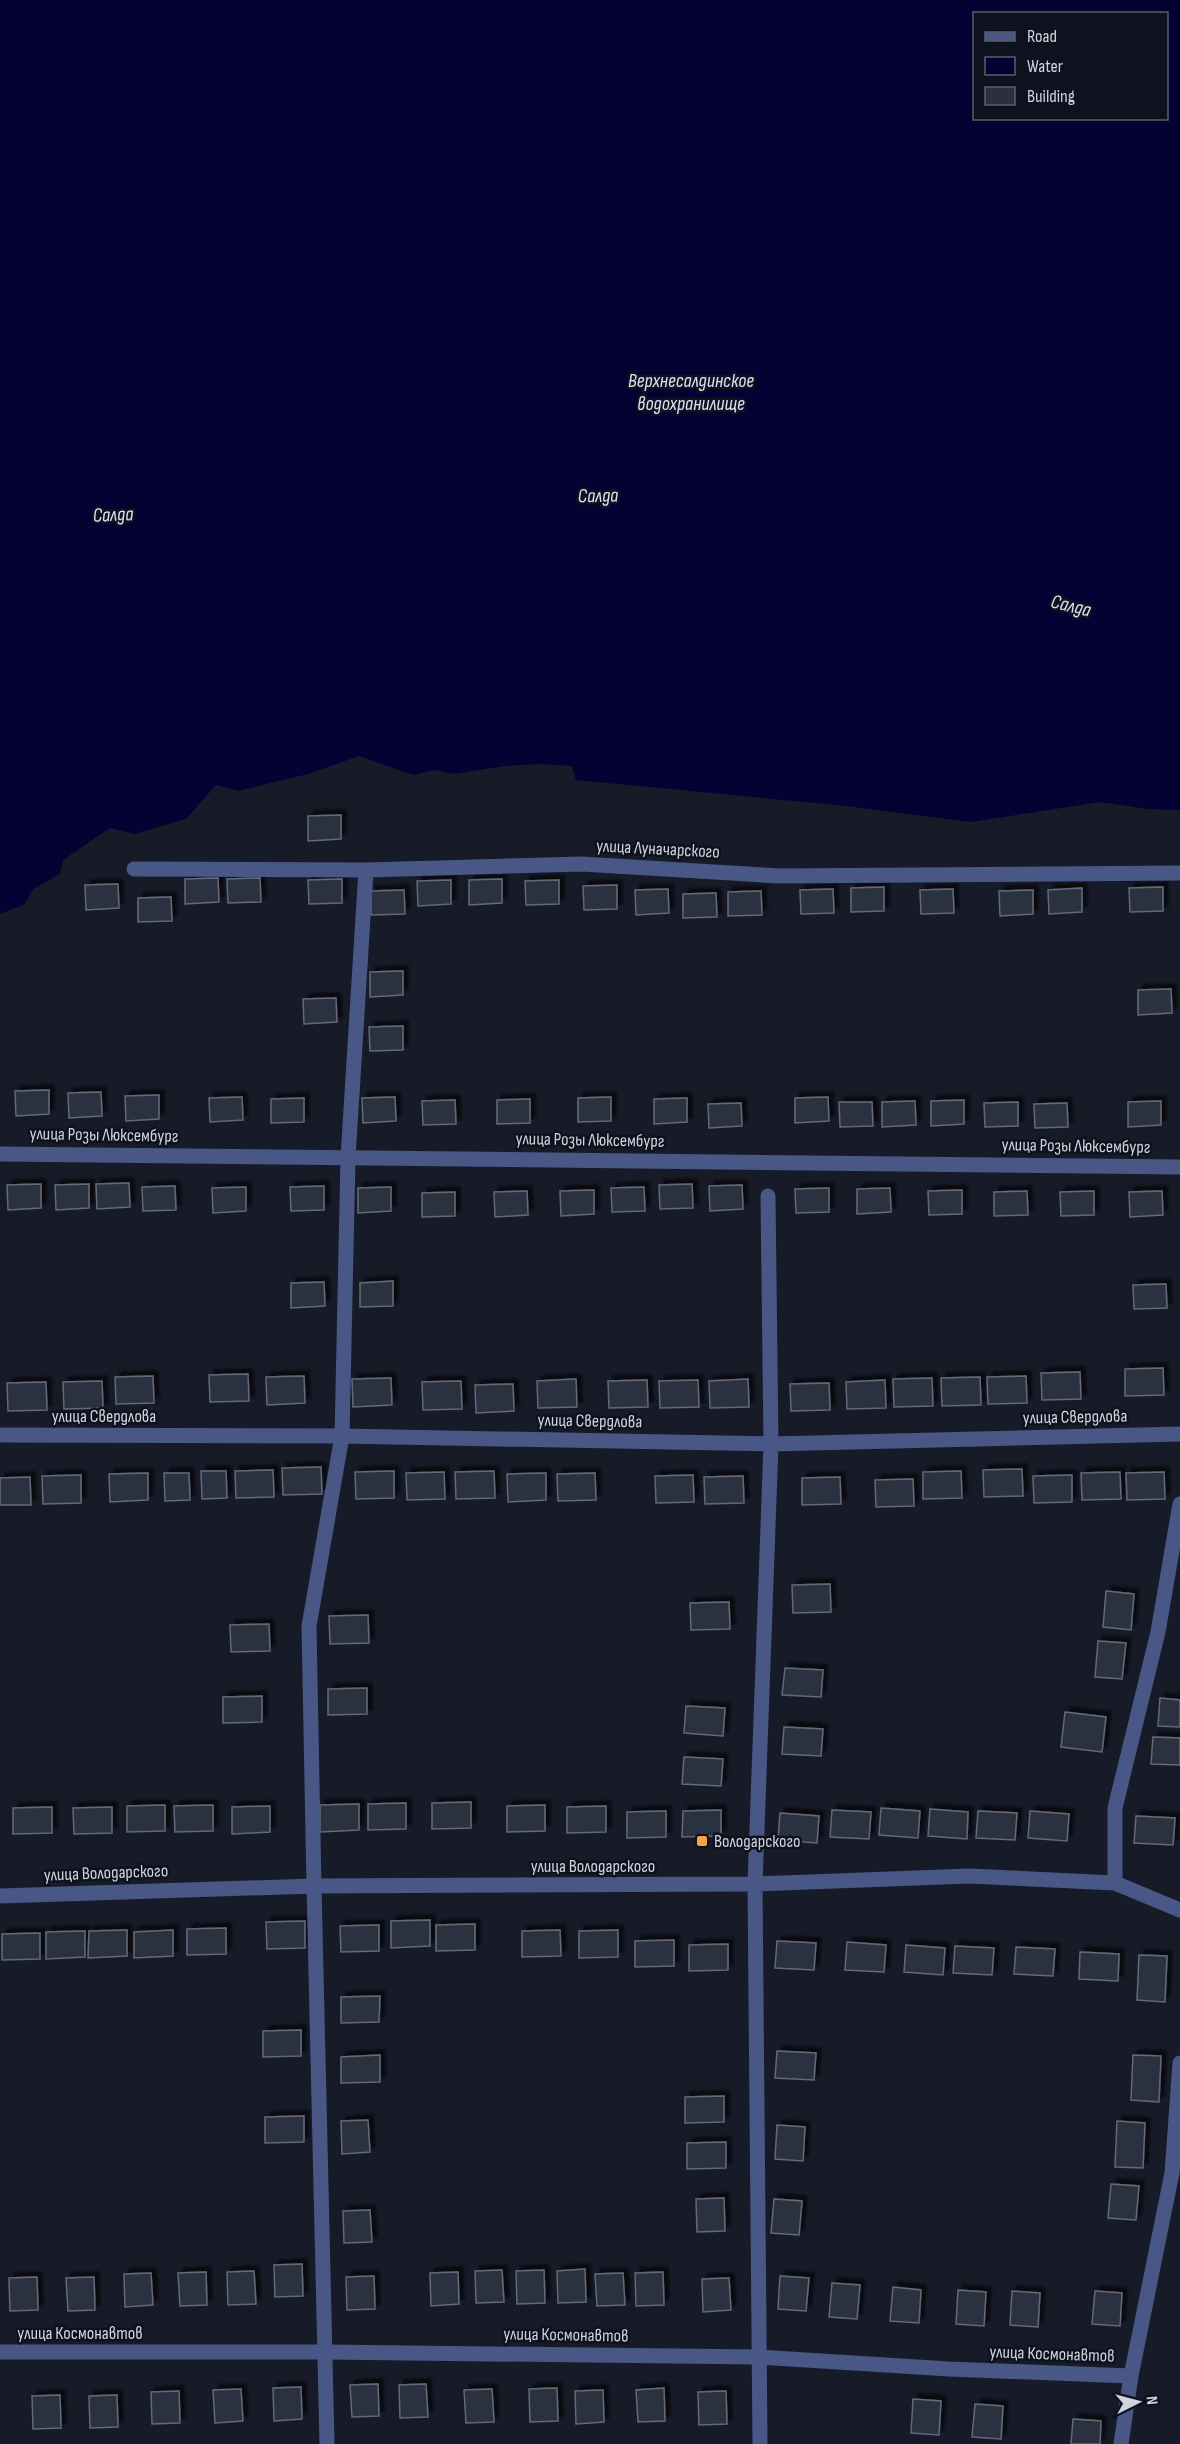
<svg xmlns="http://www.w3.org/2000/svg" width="1180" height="2444" viewBox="0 0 1180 2444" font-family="'Sofia Sans Condensed',sans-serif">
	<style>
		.water { fill: #030232; fill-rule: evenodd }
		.building { fill: #2b303f; stroke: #636979; stroke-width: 1.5; filter: url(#shadow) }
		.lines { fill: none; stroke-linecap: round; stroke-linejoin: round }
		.minor { stroke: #495787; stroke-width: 15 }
		.tertiary { stroke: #495787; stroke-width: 15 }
		.poi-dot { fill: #fa9f4e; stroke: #0e121e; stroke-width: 2 }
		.labels { text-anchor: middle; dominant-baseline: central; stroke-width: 5; stroke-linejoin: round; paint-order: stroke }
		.street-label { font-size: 18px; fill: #cfd3dc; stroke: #0e121e }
		.poi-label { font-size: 18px; fill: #cfd3dc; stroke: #0e121e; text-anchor: start }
		.water-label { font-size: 20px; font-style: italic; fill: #dae1f6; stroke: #0e121e }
	</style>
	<defs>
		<filter id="shadow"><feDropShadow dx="5" dy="-5" stdDeviation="1.5" flood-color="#0009"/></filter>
	</defs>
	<rect width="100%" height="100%" fill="#171b28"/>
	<path class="water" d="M0,0H1180V810L1147,809L1100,802L971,822L846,806L576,780L572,766L541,764L505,766L453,774L435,770L413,775L359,756L308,774L238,791L216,785L186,819L134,834L110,828L63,860L60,874L33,889L25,904L0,914ZM974,14H1166V118H974Z"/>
	<path class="building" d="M341,815V839L308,841V816Z
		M218,878L219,902L185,904V879Z
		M260,878L261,902L228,903L227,879Z
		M342,879V903L309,904L308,880Z
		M502,879V903L469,905V880Z
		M451,880V904L418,906L417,881Z
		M559,880V904L526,905L525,881Z
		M118,884L119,908L86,910L85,885Z
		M617,885V909L584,910L583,886Z
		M884,887V911L851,912V888Z
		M1163,887V911L1130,912L1129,888Z
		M1082,888V912L1049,914L1048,890Z
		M668,889L669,913L636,915L635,890Z
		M833,889L834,913L801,914L800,890Z
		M953,889L954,913L921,914L920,890Z
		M404,890L405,914L371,915V891Z
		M1033,890V914L1000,916L999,891Z
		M761,891L762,915L728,916V892Z
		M716,893L717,917L683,918V894Z
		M171,897L172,921L138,922V898Z
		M403,971V995L370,997V972Z
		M1171,989L1172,1013L1138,1015V990Z
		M336,998L337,1022L304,1024L303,999Z
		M403,1026V1050L370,1051L369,1027Z
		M49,1090V1114L16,1116L15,1091Z
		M101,1092L102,1116L69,1118L68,1093Z
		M159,1095V1119L126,1121L125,1096Z
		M242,1097L243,1120L210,1122L209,1098Z
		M395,1097L396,1121L363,1123L362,1098Z
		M611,1097V1121L578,1122V1098Z
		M828,1097L829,1121L795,1123V1098Z
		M304,1098V1122L271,1123V1099Z
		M687,1098V1122L654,1124V1099Z
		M530,1099V1123L497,1124V1100Z
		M455,1100L456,1124L423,1125L422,1101Z
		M964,1100V1124L931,1126V1101Z
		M915,1101L916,1125L882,1127V1102Z
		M1161,1101V1125L1128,1127V1102Z
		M839,1102H872L873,1126L840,1127Z
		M1018,1102V1126L985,1127L984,1103Z
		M741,1103L742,1126L709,1128L708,1104Z
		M1067,1103L1068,1127L1035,1128L1034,1104Z
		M129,1183L130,1207L97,1209L96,1184Z
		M41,1184V1208L8,1210L7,1185Z
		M89,1184V1208L56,1210L55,1185Z
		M692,1184L693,1208L660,1209L659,1185Z
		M742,1185L743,1209L710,1211L709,1186Z
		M175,1186L176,1210L143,1211L142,1187Z
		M324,1186V1210L291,1211L290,1187Z
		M246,1187V1211L213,1213L212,1188Z
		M391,1187V1211L358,1213V1188Z
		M644,1187L645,1211L612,1212L611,1188Z
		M829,1188V1212L796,1213L795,1189Z
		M890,1188L891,1212L857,1214V1189Z
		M594,1190V1214L561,1216L560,1191Z
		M962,1190V1214L929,1215L928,1191Z
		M527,1191L528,1215L495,1217L494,1192Z
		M1027,1191L1028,1215L994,1216V1192Z
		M1094,1191V1215L1061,1216L1060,1192Z
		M1162,1191L1163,1215L1130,1217L1129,1192Z
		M455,1192V1216L422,1217V1193Z
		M393,1281V1306L360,1307V1283Z
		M324,1282L325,1306L291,1308V1283Z
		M1166,1284L1167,1308L1134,1309L1133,1285Z
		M1163,1368L1164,1395L1125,1396V1369Z
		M1080,1372L1081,1399L1042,1400L1041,1373Z
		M248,1374L249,1401L210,1402L209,1375Z
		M153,1376L154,1403L116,1404L115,1377Z
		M304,1376L305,1403L267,1405L266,1377Z
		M1026,1376L1027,1403L988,1404L987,1377Z
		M980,1377L981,1405L942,1406L941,1378Z
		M391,1378L392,1405L353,1407L352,1379Z
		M932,1378L933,1406L894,1407L893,1379Z
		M576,1379L577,1407L538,1408L537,1381Z
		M748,1379L749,1407L710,1408L709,1381Z
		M647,1380L648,1407L609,1408L608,1381Z
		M698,1380L699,1407L660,1408L659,1381Z
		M885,1380L886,1408L847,1409L846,1382Z
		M102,1381L103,1408L64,1409L63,1382Z
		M461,1381L462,1409L423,1410L422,1382Z
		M46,1382L47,1410L8,1411L7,1383Z
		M829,1383L830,1410L791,1411L790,1384Z
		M513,1384L514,1411L476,1413L475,1385Z
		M321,1467L322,1494L283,1495L282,1468Z
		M1022,1469L1023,1496L984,1497L983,1470Z
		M273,1470L274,1497L236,1498L235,1471Z
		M201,1471H226L227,1498L202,1499Z
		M394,1471V1498L356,1499L355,1472Z
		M494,1471L495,1498L456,1499L455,1472Z
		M961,1471L962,1498L923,1499V1472Z
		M444,1472L445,1499L407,1500L406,1473Z
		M1120,1472L1121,1499L1082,1500L1081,1473Z
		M1164,1472L1165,1499L1127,1500L1126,1473Z
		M148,1473V1500L110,1502L109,1474Z
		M164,1473H189L190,1500L165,1501Z
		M546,1473V1500L508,1502L507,1474Z
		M595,1473L596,1500L558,1501L557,1474Z
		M81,1475V1503L43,1504L42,1476Z
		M693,1475L694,1502L656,1503L655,1476Z
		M1072,1475V1502L1034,1503L1033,1476Z
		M743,1476L744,1503L705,1504L704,1477Z
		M30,1477L31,1505H0V1478Z
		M840,1477L841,1504L802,1505V1478Z
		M913,1479L914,1506L876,1507L875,1480Z
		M830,1584L831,1612L793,1613L792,1585Z
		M1106,1591L1134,1594L1131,1630L1103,1627Z
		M729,1602L730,1629L691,1630L690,1603Z
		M368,1615L369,1643L330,1644L329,1616Z
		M269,1624L270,1651L231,1652L230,1625Z
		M1098,1641L1126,1643L1122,1679L1095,1677Z
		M785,1668L823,1670L821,1697L782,1695Z
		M367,1688V1714L328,1715V1689Z
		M262,1696V1722L223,1723V1697Z
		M1160,1698L1180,1700V1727L1158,1726Z
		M686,1706L725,1708L723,1736L684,1733Z
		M1065,1712L1106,1717L1102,1752L1061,1747Z
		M784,1727L823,1729L821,1756L782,1754Z
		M1153,1737L1180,1738V1765L1151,1764Z
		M684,1757L723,1759L721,1786L682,1784Z
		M471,1802V1828L432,1829V1803Z
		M406,1803V1829L368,1830V1804Z
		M359,1804V1830L320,1832V1805Z
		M165,1805V1831L127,1832V1806Z
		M213,1805V1831L175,1832L174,1806Z
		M545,1805V1831L507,1832V1806Z
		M270,1806V1832L232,1834V1807Z
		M606,1806V1832L567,1833V1807Z
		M52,1807V1833L13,1834V1808Z
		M112,1807V1833L74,1834L73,1808Z
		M881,1808L920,1811L918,1838L879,1835Z
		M930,1809L968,1812L967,1839L928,1836Z
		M721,1810V1836L682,1837L683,1811Z
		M832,1810L871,1812L869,1839L830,1837Z
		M666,1811V1837L627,1838V1812Z
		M978,1811L1017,1813L1015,1840L976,1838Z
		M1030,1811L1069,1814L1067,1841L1028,1838Z
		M780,1813L819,1816L817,1843L778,1840Z
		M1136,1816L1175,1818L1173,1845L1134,1843Z
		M430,1920V1946L391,1948V1921Z
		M305,1921V1948L267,1949L266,1922Z
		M475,1924V1950L436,1951V1925Z
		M379,1925V1951L341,1952L340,1926Z
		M226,1928V1954L187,1955V1929Z
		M127,1930V1956L88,1958L89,1931Z
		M173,1930V1956L134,1958V1932Z
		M560,1930L561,1956L522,1957V1931Z
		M618,1930V1957L579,1958V1931Z
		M85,1931V1957L46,1959V1932Z
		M40,1933V1959L2,1960V1934Z
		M674,1940V1966L635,1967V1941Z
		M777,1941L816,1943L814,1970L775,1968Z
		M847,1942L886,1945L884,1972L845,1970Z
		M728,1944V1970L689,1971V1945Z
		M906,1945L945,1948L943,1975L904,1972Z
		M955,1946L994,1948L992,1975L953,1973Z
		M1016,1947L1055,1949L1053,1976L1014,1974Z
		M1080,1952L1119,1954L1118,1981L1079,1979Z
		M1139,1955L1167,1956L1165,2002L1137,2000Z
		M380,1996L379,2022L341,2023V1997Z
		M301,2030V2056L263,2057V2031Z
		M777,2051L816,2053L814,2080L775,2078Z
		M380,2055V2082L341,2083V2057Z
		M1133,2055L1161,2056L1159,2102L1131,2100Z
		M724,2096V2122L685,2123V2097Z
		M304,2116V2142L265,2143V2117Z
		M368,2120L370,2152L342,2154L341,2121Z
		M1117,2121L1145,2123L1143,2168L1115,2167Z
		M777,2125L805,2127L803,2161L775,2159Z
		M726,2142V2168L687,2169V2143Z
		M1111,2184L1139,2186L1136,2220L1108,2218Z
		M724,2198L725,2231L697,2232L696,2199Z
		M774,2199L802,2201L799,2235L771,2233Z
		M370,2210L372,2242L344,2243L343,2211Z
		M302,2264L303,2296L275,2297L274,2265Z
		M585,2269L586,2302L558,2303L557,2271Z
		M502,2270L504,2302L476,2303L475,2271Z
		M544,2270L545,2303L517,2304L516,2271Z
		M254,2271L256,2304L228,2305L227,2272Z
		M206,2272L207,2305L180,2306L178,2273Z
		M458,2272L459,2304L431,2306L430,2273Z
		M663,2272L664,2305L636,2306L635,2273Z
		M151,2273L153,2305L125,2307L124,2274Z
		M623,2273L625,2305L597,2306L595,2274Z
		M374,2276L375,2309L347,2310L346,2277Z
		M780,2276L809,2278L806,2311L778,2309Z
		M37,2277L38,2310L10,2311L9,2278Z
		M94,2277L95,2310L68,2311L66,2278Z
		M729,2278L731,2310L703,2312L702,2279Z
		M832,2283L860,2285L857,2319L829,2317Z
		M893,2287L921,2290L919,2323L890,2321Z
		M958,2290L986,2292L984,2326L956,2324Z
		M1012,2291L1040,2293L1038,2327L1010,2325Z
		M1095,2291L1122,2293L1120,2326L1092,2324Z
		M378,2384L379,2416L352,2417L350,2385Z
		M426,2384L428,2417L400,2418L399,2385Z
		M301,2387L302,2419L274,2421L273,2388Z
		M557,2388L558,2421L530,2422L529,2389Z
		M664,2388L665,2421L638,2422L636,2390Z
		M241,2389L243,2421L215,2423L213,2390Z
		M492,2389L494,2422L466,2423L464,2390Z
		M603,2390L604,2422L576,2424L575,2391Z
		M179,2391L180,2423L152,2424L151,2392Z
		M726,2391L727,2424L699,2425L698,2392Z
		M60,2395L61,2428L33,2429L32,2396Z
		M117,2395L118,2427L90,2428L89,2396Z
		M913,2399L941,2401L939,2435L911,2433Z
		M975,2404L1003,2406L1001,2439L972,2437Z
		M1073,2419L1101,2421L1100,2444H1071Z"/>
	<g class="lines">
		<path class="minor" d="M134,869L366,870L582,864L780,876L1180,873
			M0,1435L342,1436L771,1444L768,1196
			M1115,1883V1808L1158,1632L1180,1504
			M0,1896L314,1886L309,1626L342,1436L348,1158L366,870
			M0,2352H326L758,2357L949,2369L1131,2376
			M760,2444L755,1884L969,1876L1115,1883L1180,1910
			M1121,2444L1131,2376L1172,2173L1180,2063"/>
		<path class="tertiary" d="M0,1154L1180,1167
			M327,2444L314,1886L755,1884L771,1444L1180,1434"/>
	</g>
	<rect class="poi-dot" x="696" y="1835" width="12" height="12" rx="3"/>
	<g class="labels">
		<g class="street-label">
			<text transform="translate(658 849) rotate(3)">улица Луначарского</text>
			<text transform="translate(104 1135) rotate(1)">улица Розы Люксембург</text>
			<text transform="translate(590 1140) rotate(1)">улица Розы Люксембург</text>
			<text transform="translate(1076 1146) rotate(1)">улица Розы Люксембург</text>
			<text x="104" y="1416">улица Свердлова</text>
			<text transform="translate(1075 1417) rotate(-1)">улица Свердлова</text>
			<text transform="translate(590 1421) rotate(1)">улица Свердлова</text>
			<text x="593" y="1866">улица Володарского</text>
			<text transform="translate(106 1873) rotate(-2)">улица Володарского</text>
			<text x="80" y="2333">улица Космонавтов</text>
			<text transform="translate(566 2335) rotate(1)">улица Космонавтов</text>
			<text transform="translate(1052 2354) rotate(2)">улица Космонавтов</text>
		</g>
		<g class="poi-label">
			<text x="714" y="1841">Володарского</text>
		</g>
		<g class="water-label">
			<text x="691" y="381">Верхнесалдинское<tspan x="691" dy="23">водохранилище</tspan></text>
			<text transform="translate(598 496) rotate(-1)">Салда</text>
			<text transform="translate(113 515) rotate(-2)">Салда</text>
			<text transform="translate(1071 606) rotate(14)">Салда</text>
		</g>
	</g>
	<rect x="973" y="12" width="195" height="108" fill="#0e121e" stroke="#5b5f6a" stroke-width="1.5"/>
	<rect x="985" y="32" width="30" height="9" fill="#495787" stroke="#5b5f6a" stroke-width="1.5"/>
	<text x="1027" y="42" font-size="18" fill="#cfd3dc">Road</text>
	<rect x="985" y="57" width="30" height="18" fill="#030232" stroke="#5b5f6a" stroke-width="1.5"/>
	<text x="1027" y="72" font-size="18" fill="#cfd3dc">Water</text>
	<rect x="985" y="87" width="30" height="18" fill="#2b303f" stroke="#5b5f6a" stroke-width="1.5"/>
	<text x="1027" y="102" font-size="18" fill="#cfd3dc">Building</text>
	<g transform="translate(1138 2402) rotate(84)" stroke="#0e121e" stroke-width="4.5" paint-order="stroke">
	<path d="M0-4.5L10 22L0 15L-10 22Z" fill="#cfd3dc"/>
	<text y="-9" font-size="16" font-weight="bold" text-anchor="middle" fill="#cfd3dc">N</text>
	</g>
</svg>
